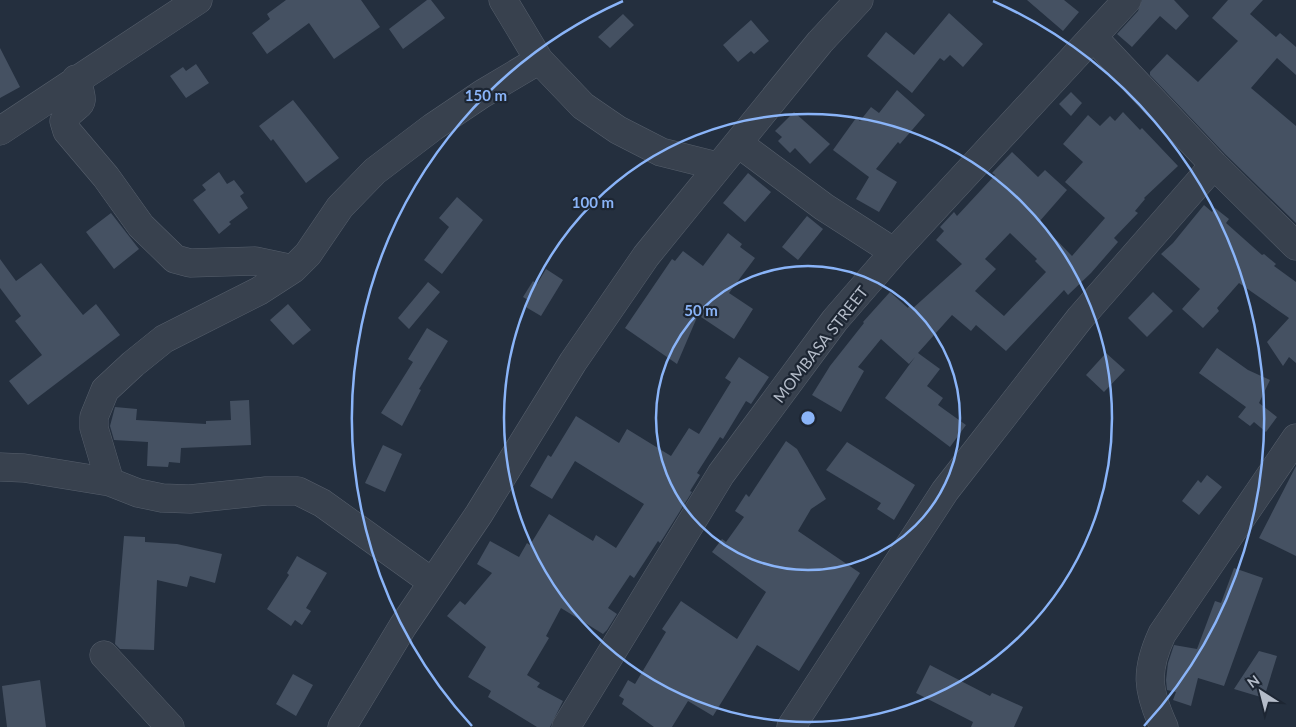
<svg xmlns="http://www.w3.org/2000/svg" width="1296" height="727" viewBox="0 0 1296 727" font-family="Lato,sans-serif">
	<style>
		.building { fill: #455162; fill-rule: evenodd }
		.lines { fill: none; stroke-linecap: round; stroke-linejoin: round }
		.minor-casing { stroke: #565f6c; stroke-width: 29 }
		.minor { stroke: #38414e; stroke-width: 28 }
		.ring { fill: none; stroke: #8ab4f8; stroke-width: 2.5 }
		.labels { text-anchor: middle; dominant-baseline: central; stroke-width: 4.5; stroke-linejoin: round; paint-order: stroke }
		.street-label { font-size: 16px; fill: #b4bcc9; stroke: #1d2633 }
		.centre { fill: #8ab4f8; stroke: #1d2633; stroke-width: 2.5 }
		.ring-label { font-size: 15px; text-anchor: middle; font-weight: bold; fill: #8ab4f8; stroke: #1d2633; stroke-width: 4.5; stroke-linejoin: round; paint-order: stroke }
	</style>
	<rect width="100%" height="100%" fill="#242f3e"/>
	<path class="building" d="M286,0H361L380,27L334,59L309,23L267,54L252,33L270,19L267,14Z
		M427,0H431L445,18L403,49L389,29Z
		M1027,0H1064L1079,12L1063,31Z
		M1142,0H1174L1189,16L1176,30L1160,16L1132,47L1117,34L1138,11Z
		M1228,0H1263L1250,14L1276,37L1280,33L1296,47V75L1277,58L1251,88L1296,126V223L1225,154L1150,75V72L1167,54L1198,82L1238,41L1212,18Z
		M949,13L983,44L963,67L950,55L944,61L940,58L912,93L867,56L886,32L914,55Z
		M623,14L634,25L610,48L598,37Z
		M751,20L769,41L754,54L751,51L738,62L723,45Z
		M0,48L20,87L0,98Z
		M196,64L209,83L186,98L170,76L183,67L186,71Z
		M897,90L925,115L900,144L898,142L876,169L897,182L879,212L856,199L869,177L833,150L856,118L860,121L871,107L879,113Z
		M1071,92L1082,103L1071,116L1059,104Z
		M293,100L339,158L306,183L273,139L271,141L259,126Z
		M794,112L830,144L810,164L795,148L790,153L778,141L782,137L775,131Z
		M1123,112L1140,130L1142,128L1178,166L1144,198L1145,199L1135,211L1138,213L1114,238L1118,242L1091,273L1068,295L1064,290L1006,351L976,325L971,331L952,315L918,353L940,369L927,386L943,398L938,405L966,425L950,447L885,398L915,357L909,364L881,339L858,367L864,371L841,412L812,395L830,366L864,323L863,322L890,292L908,308L909,306L912,309L962,264L936,240L944,231L940,227L954,212L957,216L995,175L992,173L1012,152L1038,177L1045,170L1067,190L1039,222L1072,256L1105,218L1065,182L1083,162L1063,144L1088,115L1100,126L1110,116L1115,121ZM1010,233L1037,259L1035,261L1046,272L1004,316L975,291L996,269L985,259Z
		M219,172L227,184L234,180L244,193L240,196L248,208L229,222L231,224L219,234L193,200L206,190L202,185Z
		M748,173L771,192L745,222L723,203Z
		M457,197L483,220L442,274L424,260L449,227L439,218Z
		M1204,205L1212,212L1215,208L1229,219L1226,223L1262,255L1264,254L1276,264L1274,266L1296,282V363L1289,357L1283,366L1267,342L1289,318L1239,283L1217,308L1219,311L1203,328L1182,309L1200,289L1161,254L1173,243Z
		M111,213L139,249L114,269L86,232Z
		M807,216L823,229L798,260L782,247Z
		M728,233L742,244L740,247L755,258L729,293L753,309L734,339L698,315L677,364L625,328L672,259L675,261L683,251L703,266Z
		M0,259L16,281L41,263L83,315L96,304L120,335L28,405L9,381L42,355L15,321L21,316L0,288Z
		M546,269L563,280L541,316L524,306L528,300L523,297L533,281L537,284Z
		M428,282L440,292L409,329L398,318Z
		M1153,292L1173,311L1147,337L1128,318Z
		M288,304L311,330L293,345L270,320Z
		M427,328L448,341L419,389L421,390L402,426L381,413L413,362L408,359Z
		M1217,348L1248,370L1270,380L1259,403L1277,417L1266,432L1254,422L1250,426L1238,417L1246,407L1199,373Z
		M1106,353L1125,370L1104,392L1086,375Z
		M739,357L769,377L751,404L746,401L723,439L720,437L697,473L700,475L690,491L692,492L660,543L658,541L634,578L630,575L608,608L617,614L607,630L603,634L561,608L546,636L549,638L527,675L540,683L537,687L563,701L550,727H537L488,697L491,691L468,677L486,647L447,616L460,601L465,605L492,573L477,564L490,541L519,557L527,543L530,545L549,514L593,541L596,535L616,548L644,504L575,461L552,499L530,486L548,455L551,457L576,416L619,443L627,429L671,456L689,428L699,434L731,382L725,378Z
		M249,400L251,445L181,448L180,463L169,462L168,467L147,466L148,442L114,440L110,426L115,407L137,409L136,420L206,424V421L231,420L230,401Z
		M786,441L797,449L826,499L811,509L798,531L860,573L799,671L757,645L713,716L688,701L672,727H654L622,704L624,699L619,696L628,680L635,684L666,632L662,629L681,601L737,639L766,592L712,552L722,539L726,542L744,517L735,511L746,494L749,497Z
		M847,442L915,485L894,520L877,509L881,503L826,470Z
		M383,445L402,454L385,492L365,483Z
		M1296,466V556L1259,538Z
		M1207,475L1222,487L1199,515L1182,501L1198,480L1201,483Z
		M124,536L145,537V542L177,544L222,554L215,583L190,576L187,587L157,580L154,650L120,649L115,644Z
		M297,556L327,573L306,608L311,611L302,625L295,620L291,626L267,609L289,575L287,573Z
		M1234,568L1263,578L1224,686L1198,678L1191,706L1173,700L1176,692L1167,690L1166,680L1168,663L1174,645L1197,649L1215,601L1221,603Z
		M1259,651L1277,656L1264,698L1234,689Z
		M930,665L990,696L992,693L1023,707L1014,727H971L973,722L916,693Z
		M293,674L313,685L296,716L276,704Z
		M40,680L46,727H7L2,686Z"/>
	<g class="lines">
		<g class="minor-casing">
			<path id="minor" d="M503,0L539,60L583,106L618,130L661,152L717,166
				M1094,38L1214,165L1296,246
				M76,79C89,115 75,98 64,121L67,131L106,177L141,226L175,259L190,263L255,261L293,269
				M0,131L198,0
				M738,143L824,207L894,252
				M0,467L24,468L110,482L138,493L162,498L190,499L266,491H298L322,503L432,582
				M110,482L94,428V417L105,390L133,364L164,339L259,291L293,269L308,254L340,207L375,171L433,127L482,94L539,60
				M104,655L170,727
				M342,727L403,626L479,514L573,362L646,256L820,42L859,0
				M566,727L721,474L835,320L894,252L1127,0
				M791,727L945,491L1080,318L1214,165
				M1164,727C1147,690 1145,671 1162,634L1296,438"/>
		</g>
		<use href="#minor" class="minor"/>
	</g>
	<g class="ring">
		<circle cx="808" cy="418" r="152"/>
		<circle cx="808" cy="418" r="304"/>
		<path d="M472 726A456 456 0 0 1 623 1M993 1A456 456 0 0 1 1144 726"/>
	</g>
	<g class="labels">
		<g class="street-label">
			<text transform="translate(820 344) rotate(-52)">MOMBASA STREET</text>
		</g>
	</g>
	<circle cx="808" cy="418" r="8" class="centre"/>
	<g class="ring-label">
		<text x="486" y="101">150 m</text>
		<text x="593" y="208">100 m</text>
		<text x="701" y="316">50 m</text>
	</g>
	<g transform="translate(1261 692) rotate(324)" stroke="#1d2633" stroke-width="4" paint-order="stroke">
	<path d="M0-4L9 19L0 12L-9 19Z" fill="#b4bcc9"/>
	<text y="-8" font-size="14" font-weight="bold" text-anchor="middle" fill="#b4bcc9">N</text>
	</g>
</svg>
